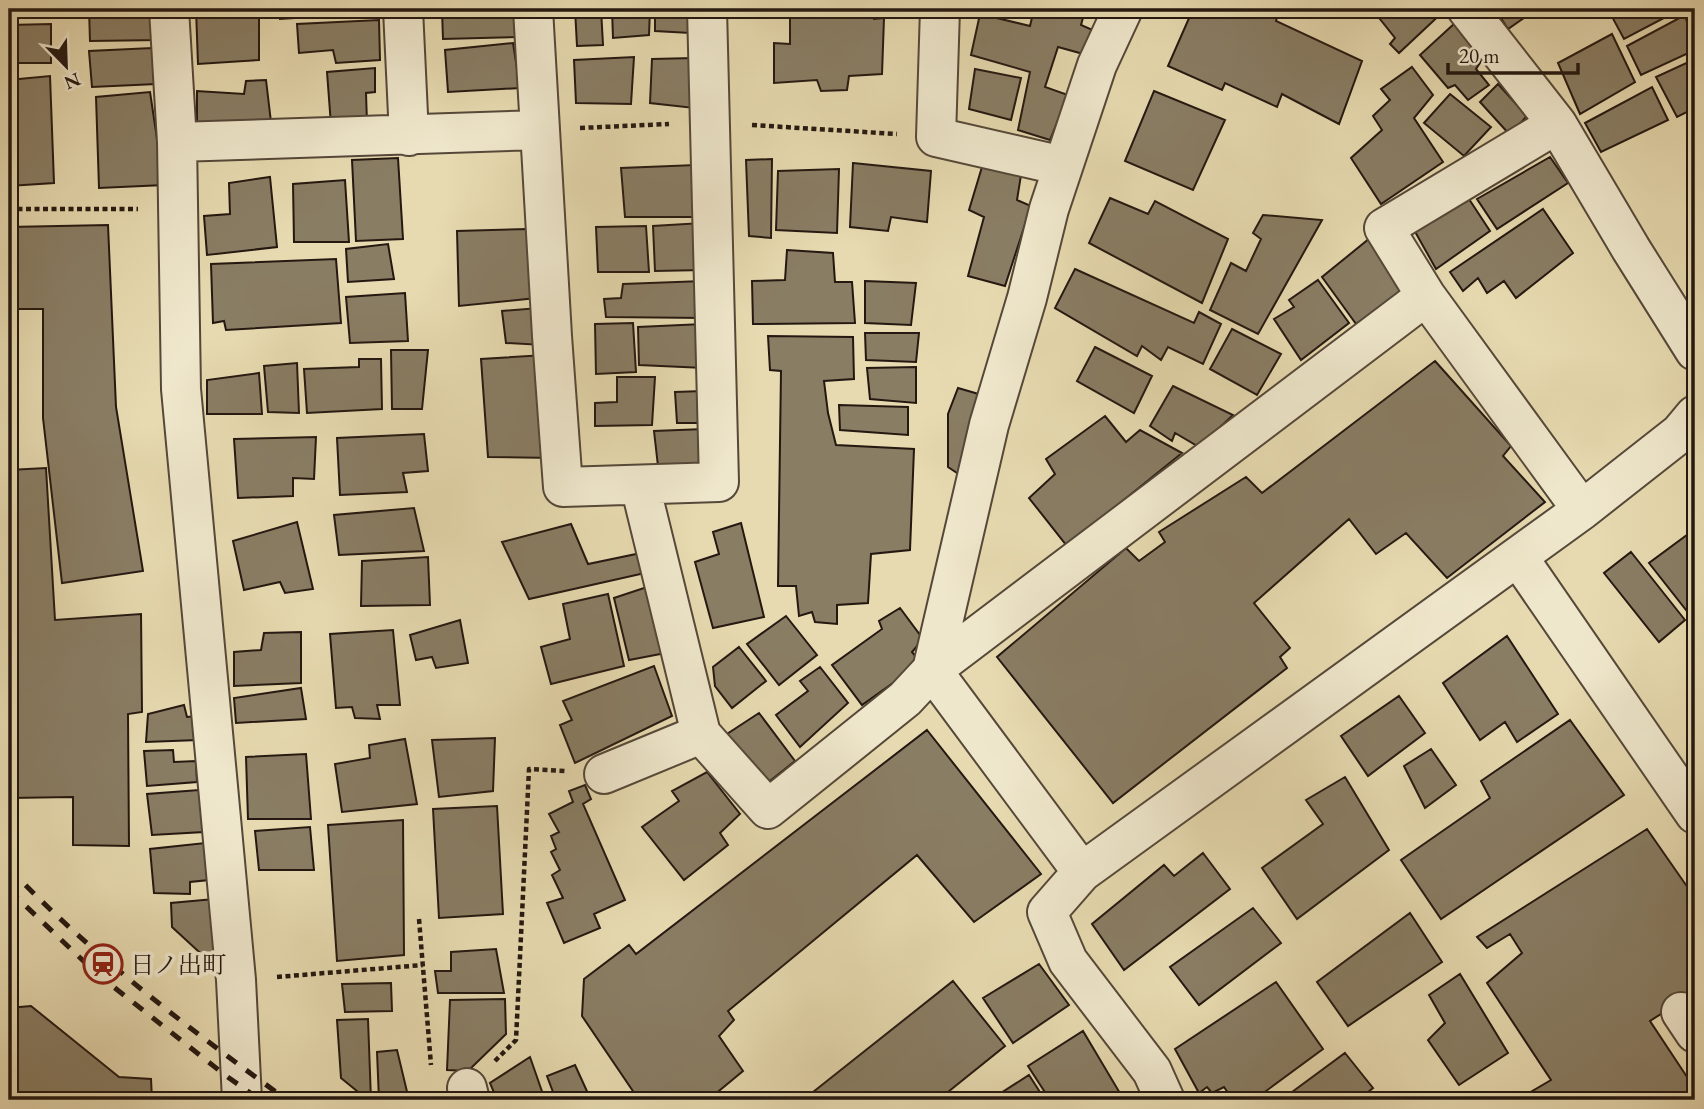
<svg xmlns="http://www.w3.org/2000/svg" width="1704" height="1109" viewBox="0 0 1704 1109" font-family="'EB Garamond','Noto Serif JP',serif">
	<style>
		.building { fill: #897d64; stroke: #241811; stroke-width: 2 }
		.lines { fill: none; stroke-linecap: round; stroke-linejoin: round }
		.minor-casing { stroke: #554839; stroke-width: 42 }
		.path { stroke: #241811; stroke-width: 4.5; stroke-dasharray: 5 3.5; stroke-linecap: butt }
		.minor { stroke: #efe7cc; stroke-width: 38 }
		.rail { stroke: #241811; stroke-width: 5; stroke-dasharray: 12 12; stroke-linecap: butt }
		.labels { text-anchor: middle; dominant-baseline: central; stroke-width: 7; stroke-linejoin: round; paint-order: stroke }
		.poi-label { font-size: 24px; fill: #241811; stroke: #efe7cc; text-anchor: start }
	</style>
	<rect width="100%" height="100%" fill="#e7dab0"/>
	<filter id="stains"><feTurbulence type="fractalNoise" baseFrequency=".00286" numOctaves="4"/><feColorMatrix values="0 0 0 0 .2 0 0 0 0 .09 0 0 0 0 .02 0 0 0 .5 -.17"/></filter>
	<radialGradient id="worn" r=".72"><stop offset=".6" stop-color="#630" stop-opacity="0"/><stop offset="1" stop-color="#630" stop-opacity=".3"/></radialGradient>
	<path class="building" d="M9,9H51V15H9Z
		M89,9H157L159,40L90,41Z
		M196,9H259V60L198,64Z
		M279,9H309L310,17L280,19Z
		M467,9H515V37L443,39L442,11Z
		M575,9H601L603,45L577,46Z
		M612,9H650L649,35L613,38Z
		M655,9H690V33L655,31Z
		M811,9H874V19L884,18L882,74L849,76L847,90L821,91L817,80L774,83V43L790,44V15L810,16Z
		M891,9H928V11L890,10Z
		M1034,9H1066L1084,14L1081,25L1097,32L1087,55L1058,47L1045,87L1068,95L1050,140L1018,130L1030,72L971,55L980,14L1030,26Z
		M1193,9H1279L1276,21L1362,61L1339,124L1282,94L1277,107L1225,83L1222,90L1168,66Z
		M1372,9H1446L1399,53L1390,44L1395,38Z
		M1495,9H1537L1508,29Z
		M1617,9H1681L1624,39L1610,13Z
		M1685,15L1695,50L1641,75L1627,46Z
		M379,20L380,60L336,63L333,50L299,53L297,24Z
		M1455,23L1485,55L1476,69L1489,85L1468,100L1455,85L1448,88L1420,55Z
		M51,24V63H9V25Z
		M1612,34L1635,82L1580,114L1558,63Z
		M513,43L520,88L448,92L445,50Z
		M152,48L156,84L92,87L89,51Z
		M634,57L631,104L576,103L574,60Z
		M694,58V108L650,103L652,59Z
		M1695,59V108L1677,117L1656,77Z
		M1412,67L1433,95L1414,118L1443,162L1381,204L1351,158L1382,130L1373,116L1390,100L1381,89Z
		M375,68V92L366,93L367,123L331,125L327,72Z
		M975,69L1021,78L1011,120L969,109Z
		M50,76L54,183L9,186V80Z
		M266,80L271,122L197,125V91L244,94L246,81Z
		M1498,84L1527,116L1510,135L1480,102Z
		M1652,87L1668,120L1601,152L1585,123Z
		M1154,91L1225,120L1193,190L1125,161Z
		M150,92L164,185L99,188L96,97Z
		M1450,94L1491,127L1464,156L1424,123Z
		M1550,157L1568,183L1497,229L1477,199Z
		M398,158L403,239L356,241L352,160Z
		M772,159L771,238L749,236L746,160Z
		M853,163L931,171L927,222L891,217L888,231L850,227Z
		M696,165L697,217H625L621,168Z
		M982,167L1021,175L1017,200L1031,206L1005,286L968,276L984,217L969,210Z
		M839,169L837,233L776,230L778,171Z
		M270,177L277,247L207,255L204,216L230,214L229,183Z
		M345,180L349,242H294L293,184Z
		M1465,193L1490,231L1436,269L1413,228Z
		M1110,198L1148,214L1155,201L1228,239L1202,303L1089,243Z
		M1543,209L1573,253L1516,298L1504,281L1487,293L1478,278L1463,291L1450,272Z
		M1263,215L1322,220L1258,334L1210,310L1231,263L1246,271L1261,239L1253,233Z
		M702,223L704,270L655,271L653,226Z
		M108,225L116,407L143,571L62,583L43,418V309H9V227Z
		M646,226L649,272H598L596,227Z
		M527,229L536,298L459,306L457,231Z
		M1370,238L1403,292L1356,324L1322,277Z
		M388,244L394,279L348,282L346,249Z
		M787,250L833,253L835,282H852L855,323L753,324L752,281L785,280Z
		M336,259L341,323L226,330L224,321L213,323L211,264Z
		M1075,269L1194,323L1199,312L1221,324L1203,364L1168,347L1161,360L1142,346L1137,356L1055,308Z
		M1318,280L1349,323L1301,360L1274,319L1294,307L1289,300Z
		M703,281L705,318L606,317L604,299L621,298L623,284Z
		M865,281L916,283L911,325L865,323Z
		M405,293L408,341L350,343L346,297Z
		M539,308L543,345L506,343L502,311Z
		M633,323L636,372L596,374L595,324Z
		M703,324L704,368L639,365L638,327Z
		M1232,329L1281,354L1257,395L1210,369Z
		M865,333H919L916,362L866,360Z
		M768,336L853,337L854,379L824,381L828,413L836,445L914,449L910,550L871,554L868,603L837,605V624L815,622L812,612L799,616L796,586H778L781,371L770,370Z
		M1095,347L1152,376L1134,413L1077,381Z
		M391,350H428L422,409H392Z
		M545,355L553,458L488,457L481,359Z
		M359,359H381L382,409L307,413L304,369L359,367Z
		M1435,361L1511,446L1503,456L1545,502L1447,578L1406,533L1376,554L1349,519L1254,603L1290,648L1280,657L1287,668L1113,803L997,657L1126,548L1139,561L1165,542L1159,532L1246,477L1262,493Z
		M297,363L299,413L268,412L264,366Z
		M916,367V403L870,399L867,368Z
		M259,373L262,414H207V380Z
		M617,377H655L652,425L595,426V403L617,402Z
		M1173,386L1233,415L1199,447L1175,433L1172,441L1150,426Z
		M958,388L982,395L960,475L948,467V414Z
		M703,391L706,423H677L675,392Z
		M839,405L908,407V435L840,430Z
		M1105,416L1126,442L1140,430L1182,453L1067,546L1029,498L1055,474L1046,459Z
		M704,429L707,473L659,475L654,431Z
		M424,434L428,471L403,473L407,492L340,495L337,438Z
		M316,437L314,479L293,478V496L238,498L234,439Z
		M46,468L55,620L141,614L142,712L128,714L129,846L73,845V797L10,798L13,731L9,730V470Z
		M414,508L424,551L339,555L334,515Z
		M297,522L313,589L285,593L280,582L244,590L233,541Z
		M741,523L764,617L713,628L695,562L719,554L713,532Z
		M571,524L588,564L641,553L645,573L529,599L502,542Z
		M1695,529V610L1690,615L1649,563Z
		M1631,552L1685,620L1659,642L1604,573Z
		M428,557L430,605L361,606L362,561Z
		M653,585L671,652L629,660L614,598Z
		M608,594L624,666L551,684L541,647L570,639L563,604Z
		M900,608L923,639L912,652L921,663L862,705L832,665L882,629L879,621Z
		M786,616L817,655L779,685L747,644Z
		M460,620L468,663L436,668L432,657L416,660L410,635Z
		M393,630L400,705H377L380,719L355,718L352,707L336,708L330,634Z
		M301,632V683L234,686V652L261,650L264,633Z
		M1507,636L1558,714L1517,742L1505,722L1480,740L1443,683Z
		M739,647L766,681L732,708L715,686L713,667Z
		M654,666L672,716L575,763L560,725L572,720L563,701Z
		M820,667L848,703L800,747L776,715L808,691L800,681Z
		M301,688L306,719L236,723L234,698Z
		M1399,696L1425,733L1368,776L1341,736Z
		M184,705L187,717L197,716L198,740L146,742L148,714Z
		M759,713L795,761L765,785L727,734Z
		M1570,720L1624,795L1441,919L1401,860L1490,798L1481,781Z
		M927,730L1041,874L974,922L917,855L728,1011L734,1020L719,1036L743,1071L708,1100H639L582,1016L584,979L629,945L636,954Z
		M495,738L493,791L439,797L432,740Z
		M405,739L417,804L342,812L335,764L370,758L369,745Z
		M1431,749L1456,785L1425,808L1404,766Z
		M173,750L174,762L196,761L197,782L147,786L144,751Z
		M306,754L311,819H248L246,757Z
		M707,772L740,814L720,833L728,845L684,880L642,827L679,801L672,791Z
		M1345,777L1389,850L1297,919L1262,868L1323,824L1306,800Z
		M585,785L591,799L583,804L625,900L594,914L600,928L564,943L547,903L563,898L552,875L560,870L551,852L556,849L551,836L559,832L549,814L573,802L569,791Z
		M199,790L204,832L152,835L147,794Z
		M497,806L503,914L439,918L433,809Z
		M403,820L404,955L337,961L328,825Z
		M310,827L314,870H259L255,831Z
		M1647,829L1695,898V992L1650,1021L1695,1089V1098L1691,1100H1517L1551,1080L1487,983L1522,953L1510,934L1487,948L1477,937Z
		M205,843L209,880L190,882V894L154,893L150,849Z
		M1203,853L1230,889L1124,970L1092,924L1164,865L1174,876Z
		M214,899L224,975L172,927L171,903Z
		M1253,908L1281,943L1199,1005L1170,967Z
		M1410,913L1442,962L1348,1026L1317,982Z
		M496,949L504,993H438L435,971H451V952Z
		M1039,964L1069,1005L1013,1043L983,998Z
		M1460,974L1508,1053L1459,1085L1428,1040L1445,1023L1429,995Z
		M953,981L1005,1046L938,1100H803Z
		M1276,982L1323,1049L1262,1094L1266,1100H1233L1224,1087L1212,1093L1207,1087L1199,1093L1175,1049Z
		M391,983L392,1011L345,1012L342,984Z
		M505,999L506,1034L468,1071L447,1070L450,1000Z
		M31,1006L119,1077L151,1079L152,1100H9V1008Z
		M368,1019L371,1100H368L341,1078L337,1020Z
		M1083,1031L1124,1100H1050L1028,1066Z
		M397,1050L409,1100H379L377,1052Z
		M1345,1053L1373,1088L1358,1100H1291L1288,1095Z
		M530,1057L545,1100H497L490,1083Z
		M575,1065L591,1100H556L547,1076Z
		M1029,1075L1045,1100H990Z
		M178,1094L186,1100H164V1096Z"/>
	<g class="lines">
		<g class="minor-casing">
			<path id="minor" d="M169,9L177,142L181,389L236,980L242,1100
				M403,9L409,136
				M533,9L552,336L563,487L719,482L707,9
				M940,9L936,137L1063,166
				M1123,9L1097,65L1049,209L1027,298L989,425L932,670L1082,872L1047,912L1068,961L1152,1071L1165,1100
				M1467,9L1557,124L1631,249L1695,351
				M177,142L540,130
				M1426,296L1582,510
				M640,485L701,734
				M1518,557L1695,814
				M604,774L701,734L768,809L905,699L932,670L1426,296L1384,228L1557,124
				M1082,872L1582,510L1680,433L1695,415
				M1681,1012L1695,1033
				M467,1088L470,1100"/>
		</g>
		<path class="path" d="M752,125L897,134
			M580,128L669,124
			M9,209H138
			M419,919L431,1065
			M277,977L423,965
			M495,1061L516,1040L529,769L565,771"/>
		<use href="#minor" class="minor"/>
		<path class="rail" d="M9,868C90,954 192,1031 287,1100
			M9,890L96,973L225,1075L260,1100"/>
	</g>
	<defs>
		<g id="station-ring" transform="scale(2.0125)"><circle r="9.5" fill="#efe7cc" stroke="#8f2418" stroke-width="1.5"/><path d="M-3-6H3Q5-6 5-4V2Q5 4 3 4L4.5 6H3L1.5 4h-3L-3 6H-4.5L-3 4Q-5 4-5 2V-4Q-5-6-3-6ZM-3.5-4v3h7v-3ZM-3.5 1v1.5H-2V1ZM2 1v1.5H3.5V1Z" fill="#8f2418"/></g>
	</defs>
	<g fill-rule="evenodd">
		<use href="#station-ring" x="103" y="964"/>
	</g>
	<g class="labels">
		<g class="poi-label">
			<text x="130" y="964">日ノ出町</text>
		</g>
	</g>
	<rect width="1704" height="1109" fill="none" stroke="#e7dab0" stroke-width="35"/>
	<rect x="10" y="10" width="1683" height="1088" fill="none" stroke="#241811" stroke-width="3.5"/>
	<rect x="18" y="18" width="1669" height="1074" fill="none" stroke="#241811" stroke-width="2"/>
	<g transform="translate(66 66) rotate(157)" stroke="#efe7cc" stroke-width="5" paint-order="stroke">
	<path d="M0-5L12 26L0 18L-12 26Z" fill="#241811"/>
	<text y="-10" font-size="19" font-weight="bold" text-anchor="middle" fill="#241811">N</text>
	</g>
	<path d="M1448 63v10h130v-10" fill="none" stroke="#241811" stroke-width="3.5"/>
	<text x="1459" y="63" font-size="21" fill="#241811" stroke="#efe7cc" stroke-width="5" paint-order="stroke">20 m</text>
	<rect width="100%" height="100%" filter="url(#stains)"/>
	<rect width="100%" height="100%" fill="url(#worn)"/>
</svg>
